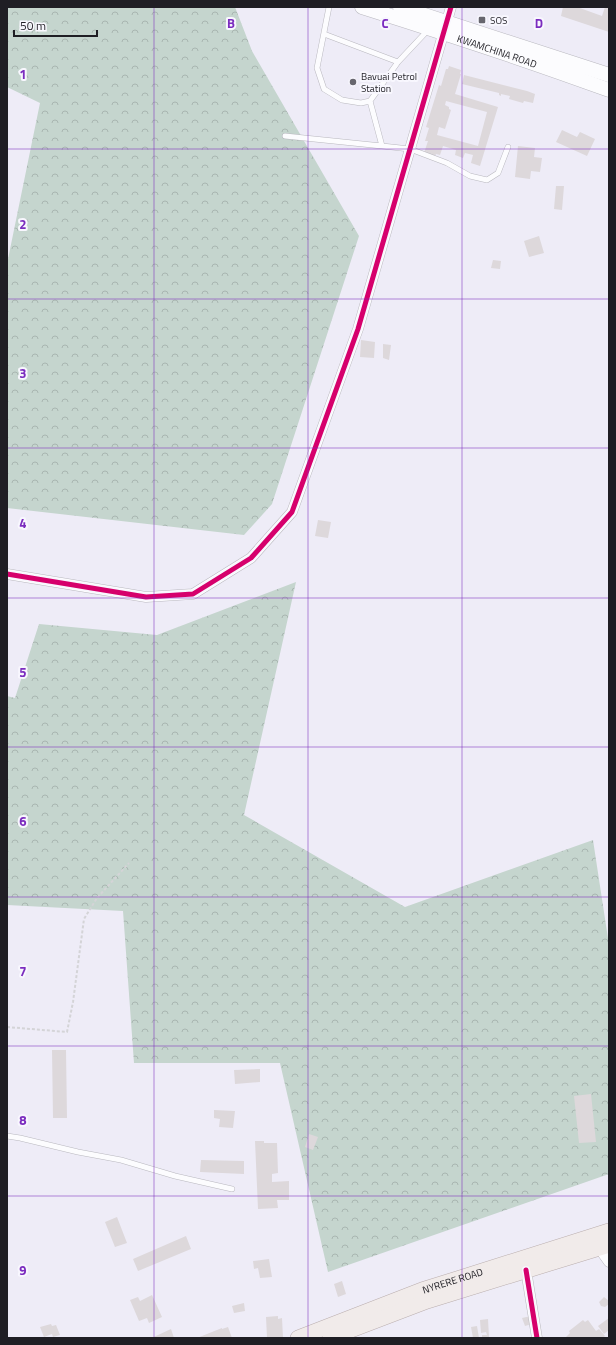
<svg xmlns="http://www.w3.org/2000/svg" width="616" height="1345" viewBox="0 0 616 1345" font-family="'Titillium Web',sans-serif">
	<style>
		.forest { fill: url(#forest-crowns) }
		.building { fill: #ddd8db; fill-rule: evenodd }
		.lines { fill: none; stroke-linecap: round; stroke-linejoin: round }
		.service-casing { stroke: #b9b8bf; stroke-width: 6 }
		.minor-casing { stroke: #b9b8bf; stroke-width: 11 }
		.secondary-casing { stroke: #b9b8bf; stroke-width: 15 }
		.primary-casing { stroke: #baaeae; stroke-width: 16 }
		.path { stroke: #d4d4d7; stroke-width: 2; stroke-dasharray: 3 2; stroke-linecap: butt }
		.service { stroke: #fcfcfe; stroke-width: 5 }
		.minor { stroke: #fcfcfe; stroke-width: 10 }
		.secondary { stroke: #fcfcfe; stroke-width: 14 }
		.primary { stroke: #f1ebea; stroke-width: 15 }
		.cycleway-casing { stroke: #f8f7fe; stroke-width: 8 }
		.cycleway { stroke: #d6006c; stroke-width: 5 }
		.grid { fill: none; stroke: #7b2cbf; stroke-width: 1; stroke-opacity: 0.55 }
		.poi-dot { fill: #67666e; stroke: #f8f7fe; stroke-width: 1.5 }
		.labels { text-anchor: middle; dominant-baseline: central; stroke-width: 4; stroke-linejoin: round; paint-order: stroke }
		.poi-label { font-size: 10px; fill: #1f1e24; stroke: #f8f7fe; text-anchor: start }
		.street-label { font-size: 10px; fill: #1f1e24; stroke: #f8f7fe }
		.grid-label { font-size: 13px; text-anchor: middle; font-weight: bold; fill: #7b2cbf; stroke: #f8f7fe; stroke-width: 4; stroke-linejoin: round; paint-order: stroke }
	</style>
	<defs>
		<pattern id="forest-crowns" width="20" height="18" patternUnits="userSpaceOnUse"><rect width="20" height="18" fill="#c5d5ce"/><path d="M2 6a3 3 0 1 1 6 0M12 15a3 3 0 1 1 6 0" fill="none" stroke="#a9b6b1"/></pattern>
	</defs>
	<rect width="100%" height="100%" fill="#eeecf7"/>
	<path class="forest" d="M7,7H235L252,51L359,236L272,504L244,535L7,508V264L40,103L7,87Z
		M296,582L244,815L405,907L593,840L609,945V1174L328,1272L280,1063H134L123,911L7,905V696L15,698L39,624L157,635Z"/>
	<path class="building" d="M563,7H577L602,16L605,7H609V32L561,16Z
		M449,66L461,70L460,74H461L455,94L498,107L480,166L471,163L473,155L465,153L463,158L455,155L456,150L443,146L440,155L436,154L435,156L424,153L428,141H425L429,128L426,127L439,85L441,86L446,69H448ZM446,101L487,112L478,146L437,135L439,127L445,129L451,110L449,109V107L445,105Z
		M464,75L527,91L535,94L533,103L524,101L523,103L509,99L510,96L501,94V96L499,95V93L462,84Z
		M562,130L577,137L580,132L595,139L587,156L556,142Z
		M518,146L535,148L534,157L542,158L540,172L531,171L530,179L515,177Z
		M556,186H564L562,210L554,209Z
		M539,236L544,253L529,257L524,241Z
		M493,260L501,261L500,269L491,268Z
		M361,340L375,342L374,358L360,357Z
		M383,344L391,345L389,360L383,358Z
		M318,520L331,522L328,538L315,536Z
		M52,1050H66L67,1118H53Z
		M260,1069V1082L235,1084L234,1070Z
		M591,1094L596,1142L579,1143L574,1096Z
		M214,1110L235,1111L233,1128L219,1127L220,1119L214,1118Z
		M309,1134L318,1137L313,1150L305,1147Z
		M255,1141H264V1143H277L278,1173L272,1174V1182L289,1181V1200H277L278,1208L258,1209Z
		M201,1160L244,1161V1174L200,1172Z
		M117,1217L127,1243L115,1247L105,1222Z
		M186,1236L191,1249L138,1271L133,1259Z
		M269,1259L272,1277L260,1278L258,1268L254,1269L253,1261Z
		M342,1281L346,1294L338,1297L334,1284Z
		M152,1295L162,1317L149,1323L147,1318L139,1321L130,1300L138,1297L140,1301Z
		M604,1297L609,1301V1304L605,1307L601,1306L599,1302Z
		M244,1303L245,1311L234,1313L232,1306Z
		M278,1316V1319L282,1318L283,1338H267L266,1317Z
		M531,1316L532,1324L525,1326L522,1318Z
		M609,1318V1330L604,1334L598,1326Z
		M488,1319L489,1337H482V1335H487L486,1332L481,1333L480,1320Z
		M583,1320L585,1322L588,1320L596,1331L599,1329L605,1336L603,1338H567L566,1337L570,1333L569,1331Z
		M51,1324L52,1326L56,1325L60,1335L53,1337L52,1334L44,1337L40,1327Z
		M477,1326L479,1338H473L471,1327Z
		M228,1327L232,1338H197L222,1328V1329Z
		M171,1329L174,1338H151L158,1335Z"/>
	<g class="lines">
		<g class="service-casing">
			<path id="service" d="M329,7L317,68L324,89L342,100L361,103L370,101L398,62L428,30
				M324,34L398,62
				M370,101L382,146L410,149L447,163L470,176L487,180L498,173L508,147
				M285,136L382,146
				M7,1136L20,1138L78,1152L121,1160L175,1176L232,1189"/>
		</g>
		<g class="minor-casing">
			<path id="minor" d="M7,574L146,597L193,594L251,558L292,512L358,329L451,7
				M597,1243L599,1248L609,1262
				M526,1270L537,1338"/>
		</g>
		<g class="secondary-casing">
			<g id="secondary">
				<path id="s1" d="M362,7C445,33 527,60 609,90"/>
				<path d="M400,7L609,75"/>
			</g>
		</g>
		<g class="primary-casing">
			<g id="primary">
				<path id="s2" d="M298,1338L422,1290L609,1231"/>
				<path d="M330,1338L427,1301L609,1245"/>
			</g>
		</g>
		<path class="path" d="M7,1027L67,1032L73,1002L84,919L97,898L129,863"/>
		<use href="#service" class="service"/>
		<use href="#minor" class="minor"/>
		<use href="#secondary" class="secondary"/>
		<use href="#primary" class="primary"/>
		<g class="cycleway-casing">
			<path id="cycleway" d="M7,574L146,597L193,594L251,558L292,512L358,329L451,7
				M526,1270L537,1338"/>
		</g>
		<use href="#cycleway" class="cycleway"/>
	</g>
	<path class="grid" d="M154,7V1338M308,7V1338M462,7V1338M7,149H609M7,299H609M7,448H609M7,598H609M7,747H609M7,897H609M7,1046H609M7,1196H609"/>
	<g class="poi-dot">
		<rect x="478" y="16" width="8" height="8" rx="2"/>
		<circle cx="353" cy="82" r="4"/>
	</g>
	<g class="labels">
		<g class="poi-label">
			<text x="490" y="20">SOS</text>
			<text x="361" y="76">Bavuai Petrol<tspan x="361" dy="12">Station</tspan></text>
		</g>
		<g class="street-label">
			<text stroke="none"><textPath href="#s1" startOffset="142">KWAMCHINA ROAD</textPath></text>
			<text stroke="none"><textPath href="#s2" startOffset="165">NYRERE ROAD</textPath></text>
		</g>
	</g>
	<g class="grid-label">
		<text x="231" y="28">B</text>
		<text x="385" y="28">C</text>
		<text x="539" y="28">D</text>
		<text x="23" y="79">1</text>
		<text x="23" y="229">2</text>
		<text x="23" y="378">3</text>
		<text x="23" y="528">4</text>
		<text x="23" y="677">5</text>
		<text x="23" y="826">6</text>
		<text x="23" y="976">7</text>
		<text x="23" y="1125">8</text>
		<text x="23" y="1275">9</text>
	</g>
	<rect width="616" height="1345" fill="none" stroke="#1f1e24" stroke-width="16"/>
	<path d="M14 30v6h83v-6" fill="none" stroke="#1f1e24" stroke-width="2"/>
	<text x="20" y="30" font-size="12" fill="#1f1e24" stroke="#f8f7fe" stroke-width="3" paint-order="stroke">50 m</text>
</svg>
